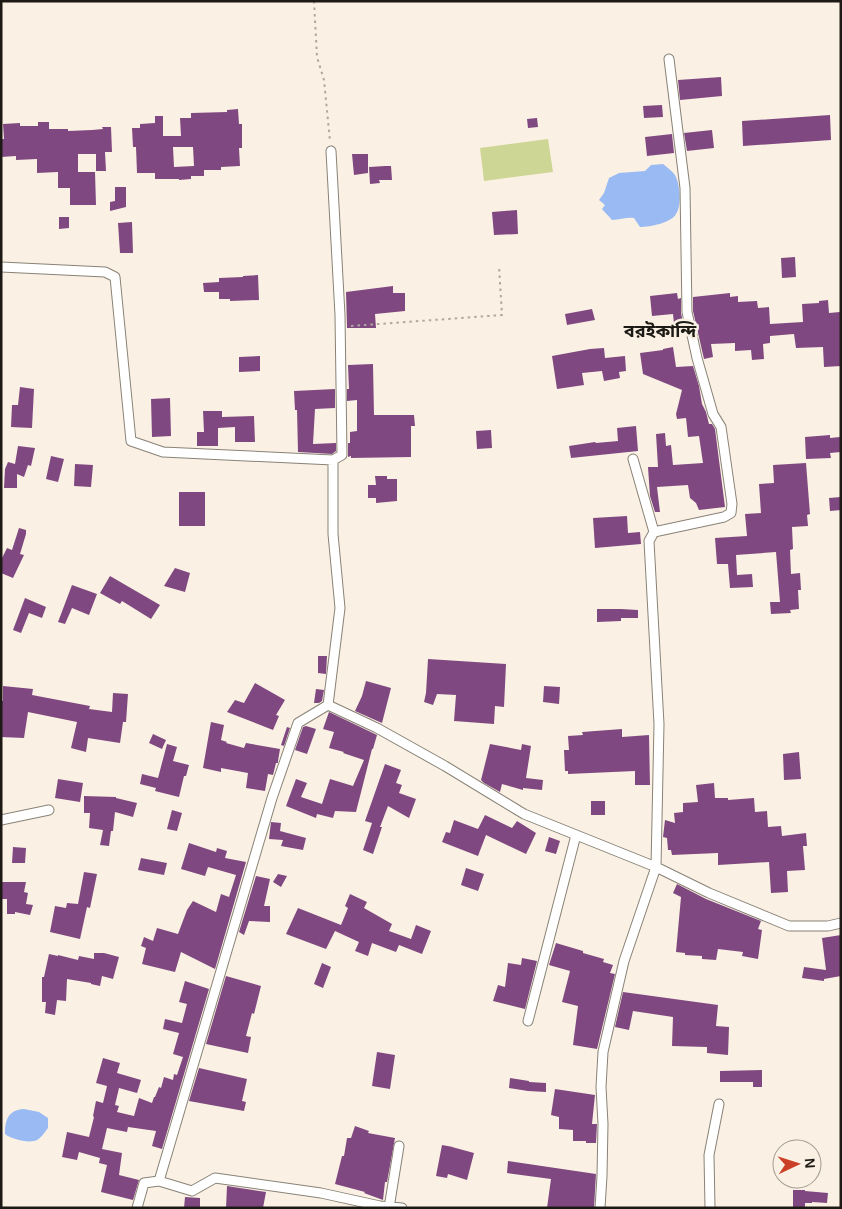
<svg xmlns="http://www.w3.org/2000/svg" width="842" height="1209" viewBox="0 0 842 1209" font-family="Arial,'Noto Sans Bengali',sans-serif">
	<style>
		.green { fill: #ced695 }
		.water { fill: #99baf2 }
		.building { fill: #804880; fill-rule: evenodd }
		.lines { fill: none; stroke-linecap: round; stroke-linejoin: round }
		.minor-casing { stroke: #898276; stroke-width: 11 }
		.path { stroke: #afa89e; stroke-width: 2; stroke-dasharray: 2.5 4; stroke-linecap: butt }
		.minor { stroke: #fff; stroke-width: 9 }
		.labels { text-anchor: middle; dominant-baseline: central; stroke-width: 5; stroke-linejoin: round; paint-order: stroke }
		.quarter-label { font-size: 18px; font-weight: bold; fill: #1d1a15; stroke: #faf1e4 }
	</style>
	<rect width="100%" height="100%" fill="#faf1e4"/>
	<path class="green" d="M548,139L553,172L484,181L480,148Z"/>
	<path class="water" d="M663,164C667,167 672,171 675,175C680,184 682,205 676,214C671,223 650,227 640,227L634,218C627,217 620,220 612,220C609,216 605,213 602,209L605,205L599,200L604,193L609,178L619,173L645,171L651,165Z
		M24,1109L39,1112L48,1118V1128C45,1132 41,1138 37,1140C29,1144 11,1139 5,1134C5,1120 8,1110 24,1109Z"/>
	<path class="building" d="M721,77L722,96L680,100L678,80Z
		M662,105L663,117L644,118L643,106Z
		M238,109L239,124H242V148H239L240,166L221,167V170H204V176H191V179L179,180V179H155V173H137L136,147H133L132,128H140V124L155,123V116H163V136H181L180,118H191V113L227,112V110ZM173,147H193L194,166L174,167Z
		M830,115L831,140L743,146L742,121Z
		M537,118L538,127L528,128L527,119Z
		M38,122H49V129H68V131L92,130L103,129L102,127H111L112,152H105L106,171H96V154H78V172H95L96,205H70V188H58V172L37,173V159L16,160V156L1,157V139H4L3,124L20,123V126H38Z
		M712,130L714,148L687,151L684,133Z
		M672,134L674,153L647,156L645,137Z
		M352,154H368V173L354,175Z
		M385,166H391L392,180H379L380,183L370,184L369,167Z
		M115,187H126V207L110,211V202L115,201Z
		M517,210L518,234L494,235L492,212Z
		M59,217H69V228L59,229Z
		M132,222L133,253H120L118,223Z
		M795,257L796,277L782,278L781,258Z
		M258,275L259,300L230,301V299H219V292H204L203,283L219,282V278L243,277V276Z
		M393,286V293H405V311L375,314L376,328H347L346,292Z
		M677,293L678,299L681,298V313L685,333L675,334L673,314L652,316L650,296Z
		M730,293V297L738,296V302L757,301L758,308L769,307L770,324L803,322L802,304L819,303V301L828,300L829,313L840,312L841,366L824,367L823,347L796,348L794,334L770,336V343L763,344L764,359L752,360L751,350L735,351V343L711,344L713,357L704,359L693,311V297Z
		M592,309L595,320L567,325L565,314Z
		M673,347L676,367L693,366L699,386L702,404L706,412L709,424H712L715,429L725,507L699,510L696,503L690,498L688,485L657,487L660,512H655L650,496L648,467H658L656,434L665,433L666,446L671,445L673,465L703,463L699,436L688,437L686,418L677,419L676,414L682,390L643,374L640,353L663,350V349Z
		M604,348L605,358L625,356L626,371L619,372L620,378L604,381L602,371L582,373L584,385L557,389L552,356L590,349Z
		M260,356V371L239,372V357Z
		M373,364L374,415H414L415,426H411V457L351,458V456L348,457V443H350V432L357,431V400L347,401V389H349L348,365Z
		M20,387L34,389L32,428L11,427L12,405H18Z
		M335,389V408L315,409L313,444L336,443V451L332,454L298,452L297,410H295L294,391Z
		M170,398L171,436L152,437L151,399Z
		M203,411H222V417L254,416L255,442H235V427L218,428V446H197V432H204Z
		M636,426L638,451L571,458L569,446L595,442L596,443L618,441L617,428Z
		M491,430L492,448L477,449L476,431Z
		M830,435V438L840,437L841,452L830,453L831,458L806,459L805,437Z
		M18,446L35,448L31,466L28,465L24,477L17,474V488H4L5,469L8,462L15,464Z
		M51,456L64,459L58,482L46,479Z
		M806,463L810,514L807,515L808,526L792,527L793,549L790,550L791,574L800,573L801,590H798L799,609L790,610L791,613L771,614L770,602H780L776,552L736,555L737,575L752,574L753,587L730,588L728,564H717L715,538L747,536L745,514L761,513L759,484L774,483L773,465Z
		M75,464L93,465L91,487L74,486Z
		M375,476H387V479H397V501L376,503V498H368V485H376Z
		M179,492H205V526H179Z
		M841,497V510L830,511L829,498Z
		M627,516L628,533L640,532L641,544L595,548L593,518Z
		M19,528L26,530V534L20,554L24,555L13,578L1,573V560L7,548L12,550Z
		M175,568L190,573L185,592L164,586Z
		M110,576L160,605L151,619L122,601L120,604L100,593Z
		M72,585L97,594L89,615L72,608L65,624L58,622Z
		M25,598L46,607L42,618L29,613L21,633L13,630Z
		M597,609H621L638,610V618H621V621L597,622Z
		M318,656H327L326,674L318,673Z
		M428,659L506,664L504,707L495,706L494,724L454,721L456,695L437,694L433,705L424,702L426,693Z
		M366,681L391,688L382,723L355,711L362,696Z
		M255,683L285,700L276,715L279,716L273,730L227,712L235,700L244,703Z
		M3,686L33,689L32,695L90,706L89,709L112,712L113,693L128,694L126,722H123L120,743L88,738L86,752L71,748L77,722L28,712L24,738L1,737V701H3Z
		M544,686L560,687L559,704L543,702Z
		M316,689L324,690L322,701L319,703H314Z
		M329,712L377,735L373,749H372L356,812L335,811L333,818L317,814L316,818L286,806L296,779L307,783L301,797L322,804L330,779L353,786L364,760L343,753L344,752L329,748L334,732L323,729Z
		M211,722L224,725L221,740L227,742L226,743L244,748L246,743L280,749L278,761V763H276L273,775L268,774L265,791L246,788L248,773L221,768V772L203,768Z
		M306,726L316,729L307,754L295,750L303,727Z
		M287,727L290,728L284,746L281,745Z
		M622,729V737L649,735L650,785H635V771L568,774V771H565L564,750H569L568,736L583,735L582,732Z
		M153,734L166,740L162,749L149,743Z
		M167,744L177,747L173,761L189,765L186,776H184L179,797L155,791L156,788L140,784L142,774L158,778Z
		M490,744L521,750L522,744L531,746L526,778L543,780L542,790L523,788V790L502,784L500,792L484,783L481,780Z
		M799,752L801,779L784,780L783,754Z
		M385,764L401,770L396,783L402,785L399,793L416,799L409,818L388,806L380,827H382L373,854L363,850L372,823L365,821Z
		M58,779L83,783L80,802L55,798Z
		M714,783L715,798H728V800L754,798L755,812L767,811L768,827L781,826L782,836L806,833L807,846H803L805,870L787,871L788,892L771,893L769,862L718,865V853L672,855L671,850H668L667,838L663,837L665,820L675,823L674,813L683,812V803L698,802L696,785Z
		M84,796L116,797V798L137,803L133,817L115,812L113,831H111L109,846L100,845L103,830L89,828L90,813H84Z
		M591,801H605V815H591Z
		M172,810L182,813L177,831L167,829Z
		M485,815L512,828L517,821L536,833L526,854L486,835L478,856L442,842L446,832L450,833L454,820L478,829Z
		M271,822L281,823L280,831L306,838L303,850L281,846L283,840L269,839Z
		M549,837L560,841L556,854L545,851Z
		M189,843L216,852L217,848L227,851L225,858L246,862L215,969L181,952L175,972L142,964L146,948L141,946L144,937L153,941L157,928L178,934L187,910L193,901L216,912L221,894L229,897L236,875L208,867L205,876L181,869Z
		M13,847L26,848L25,863H12Z
		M141,858L167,863L164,875L138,870Z
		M466,868L484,874L478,891L461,885Z
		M84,872L97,874L90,908L87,907L80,939L50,932L55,906L66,908L67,903L78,904Z
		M278,874L287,876L281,887L273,882Z
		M256,876L270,879L264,906H270V922L249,921L244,935L239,932Z
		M1,882H26L24,892L28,893L26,904L33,905L30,915L15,912V914H7V899H1Z
		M677,884L706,899L761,921L758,929L762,930L758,959L742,956L743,952L718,949L716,960L702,959V956L685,955V953L676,952L681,897L673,893Z
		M350,894L367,902L364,908L392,924L389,931L411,939L416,925L431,931L422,954L399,945L396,952L372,943L368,956L355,951L359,942L335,931L326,949L286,934L298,908L341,925L348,908L345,906Z
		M841,935V976L824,979V981L802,978L804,967L826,970L822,938Z
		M556,943L583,951V953L604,959L603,962L613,965L610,973L615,974L597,1049L573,1045L578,1006L562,1002L570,971L549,965Z
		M94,953H104L119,957L113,979L102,976L100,986L91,984V983L67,979L66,1001L57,1000L55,1015L45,1013L46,1002H42V977H44L49,954L58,956V955L78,960L79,956L94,959Z
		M522,958L537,961L525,1009L493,1001L498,985L505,987L508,963L521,965Z
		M322,963L331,967L323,988L314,984Z
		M226,976L261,986L254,1014L252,1013L246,1036L251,1037L248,1053L206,1044Z
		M185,981L209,989L162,1149L152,1146L156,1131L128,1127L127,1132L107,1128L102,1149L122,1153L119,1175L139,1180L133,1200L101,1192L107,1165L99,1163L100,1158L79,1152L77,1160L62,1157L67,1132L89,1137L94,1117L93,1116L96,1101L103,1103L107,1086L96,1083L103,1058L120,1063L117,1073L141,1080L137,1093L119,1088L115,1105L119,1106L117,1112L134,1116L139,1098L152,1103L154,1097H155L159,1087L161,1088L164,1077L173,1080L174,1074L177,1075L183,1057L173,1054L179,1033L163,1029L165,1019L182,1023L187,1004L179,1002Z
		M623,992L718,1005L716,1026L729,1027L728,1055L707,1053V1047L672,1046L673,1017L633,1011L629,1030L615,1027Z
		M377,1052L395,1055L390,1089L372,1086Z
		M199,1068L247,1079L242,1101L246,1102L244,1111L189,1101Z
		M762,1070V1087H753V1082H720V1071Z
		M510,1078L529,1081V1082L546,1083V1092L528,1091L509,1088Z
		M555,1089L595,1095L592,1124H597L596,1143H586V1141H573V1130L559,1129V1117L551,1115Z
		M355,1126L369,1131L368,1133L395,1138L387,1182H385L383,1200L364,1193L365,1192L335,1184L342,1156H344L347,1138H351Z
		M442,1145L453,1147H452L474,1153L467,1180L448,1174L447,1178L436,1176Z
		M508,1161L596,1174L594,1208H547L551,1179L507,1173Z
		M227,1186L266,1192L263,1208H226Z
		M793,1190H805V1191L828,1193L827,1203L812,1202V1203H805V1208H793Z
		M185,1197L200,1198V1208H184Z"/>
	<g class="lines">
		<g class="minor-casing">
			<path id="minor" d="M1,267L105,272L115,277L131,441L163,452L333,460L342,455L340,315L331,151
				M633,459L654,532
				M328,705L377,728L445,766L524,814L656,867L659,724L649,541L654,532L724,517L731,513L732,504L721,427L713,414L697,358L687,312L685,188L669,59
				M328,705L340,608L333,534V460
				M1,820L49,810
				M528,1021L576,835
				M159,1181L192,1191L215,1178L321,1193L380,1206L402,1208
				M137,1208L144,1183L159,1181L272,798L298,723L328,705
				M389,1208L399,1146
				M600,1208L602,1176L603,1124L601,1087L603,1052L624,961L656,867L709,893L789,926H828L841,923
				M710,1208L709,1155L719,1104"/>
		</g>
		<path class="path" d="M314,1L317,57L324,80L330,141
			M351,326L502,315L499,266"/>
		<use href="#minor" class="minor"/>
	</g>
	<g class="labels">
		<g class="quarter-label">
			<text x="660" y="331">বরইকান্দি</text>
		</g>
	</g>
	<rect width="842" height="1209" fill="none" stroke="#1d1a15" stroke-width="5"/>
	<g transform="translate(797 1164) rotate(86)"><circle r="24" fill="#faf1e4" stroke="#a29b91"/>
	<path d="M0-4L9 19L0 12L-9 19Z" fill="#ca3f25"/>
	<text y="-8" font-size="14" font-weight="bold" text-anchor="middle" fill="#1d1a15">N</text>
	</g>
</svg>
